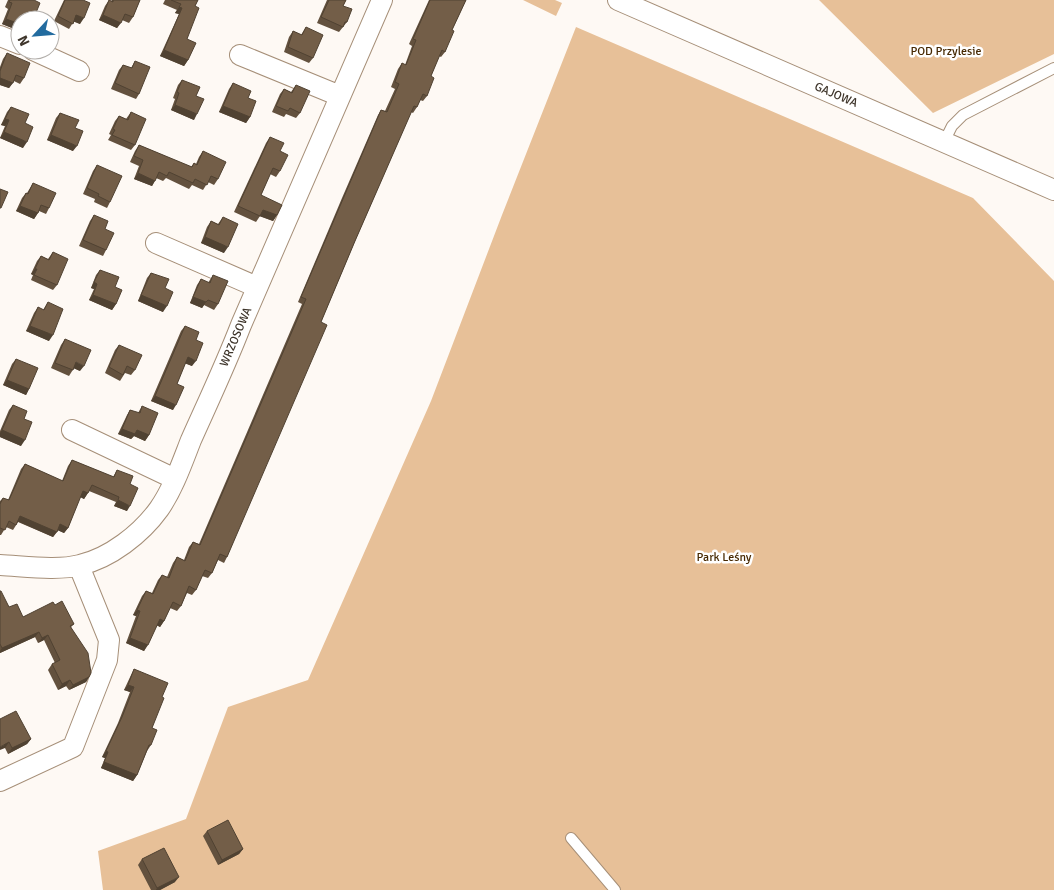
<svg xmlns="http://www.w3.org/2000/svg" width="1054" height="890" viewBox="0 0 1054 890" font-family="Signika,sans-serif">
	<style>
		.green { fill: #e7c098 }
		.lines { fill: none; stroke-linecap: round; stroke-linejoin: round }
		.service-casing { stroke: #a68f78; stroke-width: 12 }
		.minor-casing { stroke: #a68f78; stroke-width: 22 }
		.service { stroke: #fff; stroke-width: 10 }
		.minor { stroke: #fff; stroke-width: 20 }
		.wall { fill: #63513e }
		.shaded-wall { fill: #504232 }
		.building { fill: #735e48; stroke: #504232 }
		.labels { text-anchor: middle; dominant-baseline: central; stroke-width: 5; stroke-linejoin: round; paint-order: stroke }
		.park-label { font-size: 12px; fill: #462801; stroke: #fff }
		.street-label { font-size: 12px; fill: #3e352b; stroke: #fff }
	</style>
	<rect width="100%" height="100%" fill="#fef9f4"/>
	<path class="green" d="M523,0H555L562,3L556,16Z
		M819,0H1054V54L933,113Z
		M576,27L973,198L1054,281V890H103L98,851L186,819L228,707L308,680L431,401L502,215Z"/>
	<g class="lines">
		<g class="service-casing">
			<path id="service" d="M944,142L952,126L963,115L1054,68
				M571,838L615,890"/>
		</g>
		<g class="minor-casing">
			<path id="minor" d="M618,0L1054,190
				M0,36L20,44
				M33,50L79,71
				M240,55L340,96
				M156,243L257,287
				M72,430L175,479
				M0,565C23,566 58,571 80,565C110,558 141,534 159,509C173,489 182,463 191,440C208,402 226,364 241,325L382,0
				M0,781L73,747L107,660L109,640L79,566"/>
		</g>
		<use href="#service" class="service"/>
		<use href="#minor" class="minor"/>
	</g>
	<path class="wall" d="M8,0H34L20,20V25L17,30L2,24L8,9L5,7Z
		M64,0H83L80,24L74,21L69,29L54,21Z
		M109,0L111,1L112,0H140L133,17L129,23L122,20L117,28L99,20L105,6Z
		M165,0H198L195,6L187,39L188,60L184,66L160,56L179,14L175,13L177,10L163,4Z
		M327,0H346L343,6L347,22L339,32L317,23Z
		M429,0H466L452,30L445,52L441,57L439,56L431,76L427,96L423,101L420,100L417,107L413,113L411,112L355,241L321,322L227,557L224,563L218,560L212,573L208,578L202,576L196,590L192,595L187,593L181,606L177,611L170,608L164,621L160,627L157,625L144,651L126,643L136,616L133,615L142,596L146,591L152,593L158,580L162,575L167,577L173,563L177,557L184,560L189,547L193,542L199,544L302,304L298,302L342,198L378,115L381,110L385,111L395,89L391,87L398,69L402,63L405,65L412,46L409,44Z
		M306,27L313,58L309,63L284,52L289,37L293,31L301,35Z
		M7,53L24,78L20,84L14,81L9,88L0,85V67L3,59Z
		M135,61L139,94L136,99L111,89L119,70L123,65L131,68Z
		M182,80L196,96L194,120L171,110L175,99L173,98L178,85Z
		M233,83L248,98L250,117L246,123L219,112L229,89Z
		M296,85L300,113L296,118L286,114L284,117L272,112L280,94L284,89L291,92Z
		M11,107L25,123L23,148L0,138L5,126L1,125L7,112Z
		M131,112L135,145L131,150L108,140L111,135L109,134L115,121L119,116L126,119Z
		M60,113L75,128L73,151L47,140L56,118Z
		M270,137L280,151V171L276,177L270,174L261,195L277,215L273,221L260,216L256,222L234,212L266,143Z
		M139,145L191,167L194,163L196,164L199,157L203,151L218,179L214,185L208,182L203,190L192,185L189,189L166,178L163,181L156,178L152,186L134,179L139,166L130,162L135,151Z
		M97,165L110,202L107,208L94,202L95,199L83,194L93,171Z
		M33,183L49,208L46,214L39,211L34,219L16,211L22,198L26,193H27Z
		M94,215L105,229L106,250L103,256L79,246L90,221Z
		M223,217L224,253L201,243L207,227L211,221L218,224Z
		M53,252L57,285L53,290L31,280L33,275L31,274L37,261L41,256L48,259Z
		M100,270L116,304L112,310L89,300L94,289L91,288L96,275Z
		M151,273L165,288L163,312L138,301L147,278Z
		M213,275L218,304L214,310L204,305L202,308L190,303L197,285L201,279L208,283Z
		M48,302L49,341L26,331L34,313L38,307L43,310Z
		M185,326L196,340L192,366L185,363L177,384L173,410L151,401L181,331Z
		M65,339L80,371L74,368L69,376L51,368L61,345Z
		M119,345L135,370L131,375L125,373L120,381L105,373L115,350Z
		M16,359L29,389L26,395L3,385L12,364Z
		M13,405L24,419L21,446L0,437V431L9,410Z
		M142,406L149,435L145,441L134,436L131,439L118,434L127,415L130,410L138,413Z
		M72,460L113,477L117,470L130,484L127,511L114,506L116,502L89,491L84,499L80,497L68,528L64,533L58,530L53,537L18,522L13,530L6,527L1,535H0V501L3,498L8,500L21,469L25,464L62,481L68,466Z
		M0,591L9,607L23,617L55,605L74,624L71,627L89,677L86,682L69,690L66,686L58,690L48,670L52,664L55,663L44,640L38,643L35,637L0,653Z
		M134,669L162,697L152,728L151,745L147,751L137,775L133,781L101,768L105,758L102,757L118,723L130,692L124,690L131,675Z
		M0,719L31,739L27,744L8,754L5,748Z
		M207,831L243,849L239,854L218,865L203,836Z
		M142,859L175,882L160,890H151L138,865Z"/>
	<path class="shaded-wall" d="M179,7L182,8L179,14L175,13Z
		M76,15L84,18L80,24L72,21Z
		M103,15L121,23L117,28L99,20Z
		M24,17L31,20H22Z
		M6,19L20,24V25L17,30L2,24Z
		M164,50L188,60L184,66L160,56Z
		M0,78L13,83L9,88L0,85Z
		M175,105L197,114L194,120L171,110Z
		M223,106L250,117L246,123L219,112Z
		M5,119L9,120L5,126L1,125Z
		M4,132L27,142L23,148L0,138Z
		M51,135L77,146L73,151L47,140Z
		M138,173L155,181L152,186L134,179Z
		M20,206L38,213L34,219L16,211Z
		M263,210L277,215L273,221L259,216Z
		M205,237L228,247L224,253L201,243Z
		M35,269H37L33,275L31,274Z
		M94,282L97,284L94,289L91,288Z
		M93,295L116,304L112,310L89,300Z
		M141,295L167,306L163,312L138,301Z
		M193,297L206,302L202,308L190,303Z
		M30,326L53,335L49,341L26,331Z
		M188,357L196,361L192,366L184,363Z
		M76,362L84,366L80,371L73,368Z
		M7,380L29,389L26,395L3,385Z
		M155,396L176,405L173,410L151,401Z
		M122,429L137,430L149,435L145,441L134,436L131,439L118,434Z
		M2,430L25,440L21,446L0,437V433Z
		M83,491L88,493L84,499L79,496Z
		M118,500L130,506L127,511L114,506Z
		M20,516L57,532L53,537L17,521Z
		M60,524L68,528L64,533L57,530Z
		M137,610L140,611L136,616L133,615Z
		M160,619L164,621L160,627L156,625Z
		M39,632L35,637L0,653V651L2,648Z
		M48,635L44,640L38,643L42,638Z
		M130,638L148,645L144,651L126,643Z
		M89,677L86,682L69,690L73,685Z
		M70,680L66,686L58,690L62,684Z
		M128,685L134,687L130,692L124,690Z
		M31,739L27,744L8,754L12,748Z
		M9,742L5,748L0,750V747Z
		M106,751L108,752L105,758L102,757Z
		M104,762L137,775L133,781L101,768Z
		M243,849L239,854L218,865L222,860Z
		M179,877L175,882L160,890H156L157,888Z"/>
	<path class="building" d="M10,0H34L40,3L33,20L24,17L22,20H20V24L6,19L12,3L9,2Z
		M65,0H83L90,3L84,18L76,15L73,24L58,16Z
		M109,0L113,2V0H140L133,17L125,14L121,23L103,15Z
		M171,0H198L195,6L199,8L187,39L196,43L188,60L164,50L182,8L179,7L181,4Z
		M329,0H346L343,6L352,9L347,22H345L343,27L321,17Z
		M430,0H466L452,30L454,31L445,52L442,50L431,76L434,78L427,96L423,94L417,107L414,106L355,241L321,322L327,325L227,557L220,554L212,573L205,570L196,590L189,586L181,606L173,602L164,621L160,619L148,645L130,638L140,611L137,610L146,591L153,594L162,575L169,578L177,557L185,561L193,542L200,545L306,299L301,297L346,192L381,110L387,112L399,84L395,82L402,63L406,65L416,40L413,39Z
		M306,27L323,35L313,58L288,47L293,31L302,35Z
		M7,53L30,63L24,78L16,75L13,83L0,78V71Z
		M135,61L150,67L139,94L115,83L123,65L132,68Z
		M182,80L200,87L196,96L204,99L197,114L175,105L179,93L177,92Z
		M233,83L251,91L248,98L256,101L250,117L223,106Z
		M296,85L310,91L300,113L290,108L288,111L276,106L284,89L292,93Z
		M11,107L29,114L25,123L33,127L27,142L4,132L9,120L5,119Z
		M131,112L146,119L135,145L112,135L115,130L113,129L119,116L128,120Z
		M60,113L79,120L75,128L83,131L77,146L51,135Z
		M270,137L284,143L280,151L288,155L280,171L273,168L261,195L282,205L277,215L263,210L260,216L238,206Z
		M139,145L192,167L194,163L197,165L203,151L226,162L218,179L211,176L207,185L195,179L193,183L169,172L167,176L159,172L155,181L138,173L143,160L134,156Z
		M97,165L122,176L110,202L98,196L99,194L87,188Z
		M33,183L56,193L49,208L41,205L38,213L20,206L26,193L28,194Z
		M0,189L8,192L1,208H0Z
		M94,215L108,221L105,229L114,233L106,250L83,240Z
		M223,217L238,224L228,247L205,237L211,221L219,225Z
		M53,252L68,259L57,285L34,275L37,269H35L41,256L49,260Z
		M100,270L119,277L115,287L122,290L116,304L93,295L97,284L94,282Z
		M151,273L169,279L165,288L173,292L167,306L141,295Z
		M213,275L228,281L218,304L208,300L206,302L193,297L201,279L210,283Z
		M48,302L63,309L53,335L30,326L38,307L44,310Z
		M185,326L199,332L196,340L203,343L196,361L188,357L177,384L184,387L176,405L155,396Z
		M65,339L91,350L84,366L76,362L73,370L55,363Z
		M119,345L142,355L135,370L127,366L123,375L109,367Z
		M16,359L38,368L29,389L7,380Z
		M13,405L27,411L24,419L32,422L25,440L2,430Z
		M142,406L158,413L149,435L137,430L135,434L122,429L130,410L140,413Z
		M72,460L114,477L117,470L133,476L130,484L138,488L130,506L118,500L119,497L92,485L88,493L83,491L68,528L60,524L57,532L20,516L16,525L9,521L5,530L0,528V504L3,498L9,500L25,464L63,481Z
		M0,591H1L9,607L17,604L23,617L53,602L55,605L62,601L74,624L70,626L88,653L91,673L89,677L73,685L70,680L62,684L52,664L60,660L48,635L42,638L39,632L2,648L0,644Z
		M134,669L168,683L162,697L164,698L152,728L157,730L151,745H149L137,775L104,762L108,752L106,751L122,717L134,687L128,685Z
		M16,711L31,739L12,748L9,742L0,747V719Z
		M228,820L243,849L222,860L207,831Z
		M164,848L179,877L157,888L142,859Z"/>
	<g class="labels">
		<g class="park-label">
			<text x="946" y="51">POD Przylesie</text>
			<text x="724" y="557">Park Leśny</text>
		</g>
		<g class="street-label">
			<text transform="translate(836 95) rotate(23)">GAJOWA</text>
			<text transform="translate(236 337) rotate(-67)">WRZOSOWA</text>
		</g>
	</g>
	<g transform="translate(35 35) rotate(244)"><circle r="24" fill="#ffffff" stroke="#b2aeaa"/>
	<path d="M0-4L9 19L0 12L-9 19Z" fill="#226b9f"/>
	<text y="-8" font-size="14" font-weight="bold" text-anchor="middle" fill="#3e352b">N</text>
	</g>
</svg>
